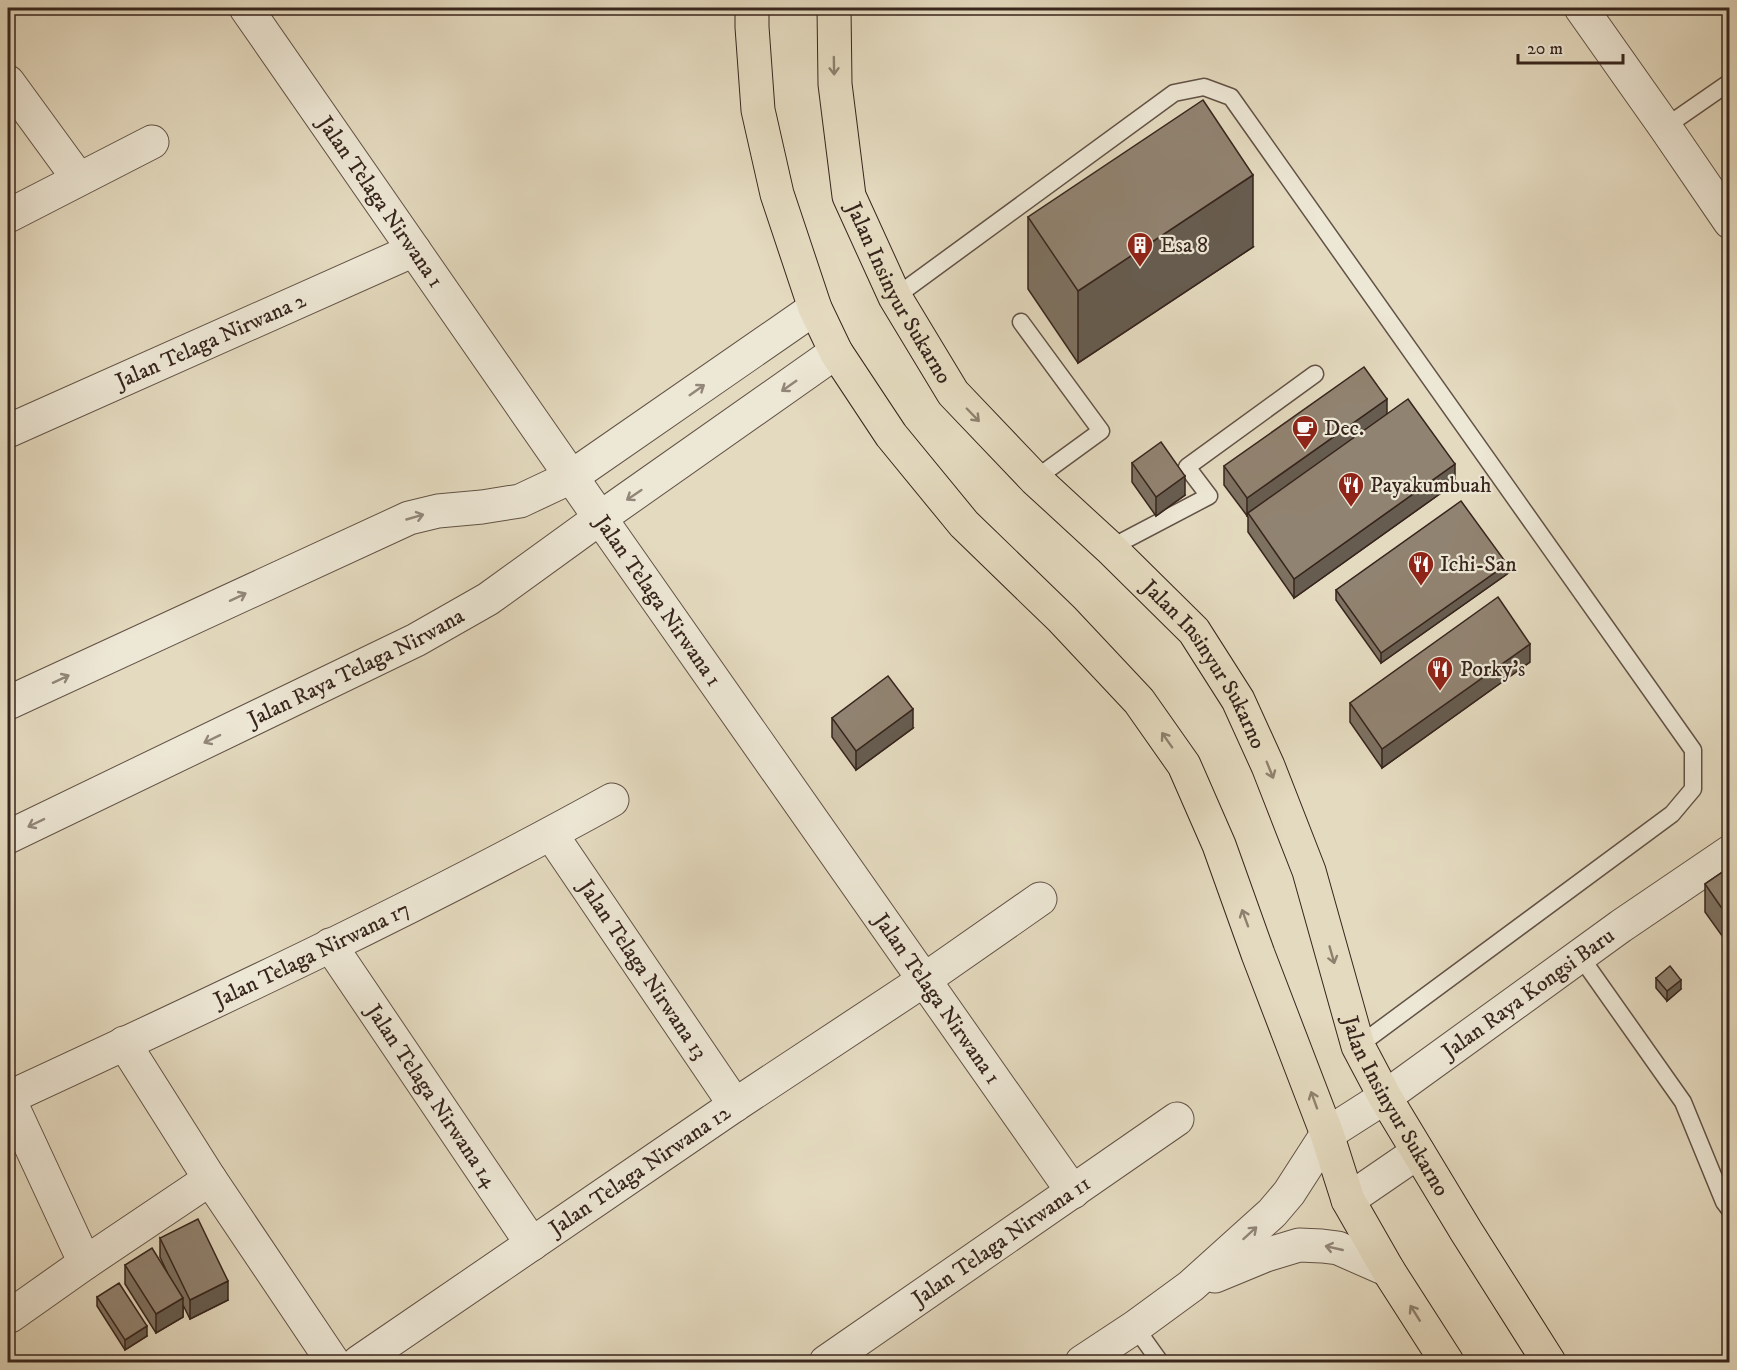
<svg xmlns="http://www.w3.org/2000/svg" width="1737" height="1370" viewBox="0 0 1737 1370" font-family="'IM FELL DW Pica',serif">
	<style>
		.lines { fill: none; stroke-linecap: round; stroke-linejoin: round }
		.lane-casing { stroke: #625246; stroke-width: 19 }
		.street-casing { stroke: #625246; stroke-width: 35 }
		.primary-casing { stroke: #37251d; stroke-width: 35 }
		.lane { stroke: #ede7d5; stroke-width: 16 }
		.street { stroke: #ede7d5; stroke-width: 33 }
		.primary { stroke: #e4dabf; stroke-width: 33 }
		.wall { fill: #7d7161; stroke: #37251d; stroke-width: 1.5 }
		.shaded-wall { fill: #665c4f; stroke: #37251d; stroke-width: 1.5 }
		.building { fill: #918371; stroke: #37251d; stroke-width: 1.5 }
		.oneway { stroke: #8e806e }
		.oneway2 { stroke: #928679 }
		.labels { text-anchor: middle; dominant-baseline: central; stroke-width: 4.5; stroke-linejoin: round; paint-order: stroke }
		.street-label { font-size: 22px; fill: #37251d; stroke: #ede7d5 }
		.poi-label { font-size: 22px; fill: #37251d; stroke: #ede7d5; text-anchor: start }
	</style>
	<rect width="100%" height="100%" fill="#e4dabf"/>
	<filter id="stains"><feTurbulence type="fractalNoise" baseFrequency=".00333" numOctaves="4"/><feColorMatrix values="0 0 0 0 .2 0 0 0 0 .09 0 0 0 0 .02 0 0 0 .5 -.17"/></filter>
	<radialGradient id="worn" r=".72"><stop offset=".6" stop-color="#630" stop-opacity="0"/><stop offset="1" stop-color="#630" stop-opacity=".3"/></radialGradient>
	<g class="lines">
		<g class="lane-casing">
			<path id="lane" d="M1665,127L1730,82
				M895,297L1174,93L1204,87L1231,97L1693,750V789L1672,814L1358,1046
				M1021,322L1101,431L1035,479
				M1110,548L1209,496L1187,467L1315,374
				M1580,956L1683,1102L1724,1202L1730,1210
				M1135,1327L1160,1362"/>
		</g>
		<g class="street-casing">
			<g id="street">
				<path id="s1" d="M246,8L600,518L1073,1192"/>
				<path d="M1581,8L1665,127L1730,222"/>
				<path d="M8,82L78,178"/>
				<path d="M8,216L152,142"/>
				<path id="s2" d="M8,431L414,250"/>
				<path d="M8,703L409,518L438,511L482,507L520,501L571,477L815,308"/>
				<path id="s3" d="M551,834L735,1105"/>
				<path id="s4" d="M8,837L416,640L488,599L600,518L836,352"/>
				<path id="s5" d="M330,945L532,1244"/>
				<path d="M124,1043L210,1179L333,1362"/>
				<path d="M8,1097L85,1263"/>
				<path id="s6" d="M8,1098C211,1004 415,909 612,800"/>
				<path d="M1348,1200L1418,1152"/>
				<path d="M1215,1276L1266,1255L1299,1245L1322,1246L1338,1248L1388,1270"/>
				<path d="M10,1316L85,1263L210,1179"/>
				<path id="s7" d="M359,1362L735,1105L924,980L1040,899"/>
				<path id="s8" d="M826,1362L1177,1119"/>
				<path id="s9" d="M1082,1362L1135,1327L1191,1286L1272,1213L1289,1193L1327,1134L1385,1097L1621,926L1730,852"/>
			</g>
		</g>
		<g class="primary-casing">
			<g id="primary">
				<path d="M752,8V27L758,110L777,194L815,308L836,352L891,435L964,524L1062,619L1139,701L1184,765L1219,845L1258,954L1327,1134L1348,1200L1388,1270L1447,1362"/>
				<path id="s10" d="M834,8L835,84L849,196L895,297L953,393L1035,479L1110,548L1194,631L1238,700L1268,766L1309,871L1358,1046L1385,1097L1466,1231L1549,1362"/>
			</g>
		</g>
		<use href="#lane" class="lane"/>
		<use href="#street" class="street"/>
		<use href="#primary" class="primary"/>
	</g>
	<path class="wall" d="M1028,217L1253,247L1078,363L1028,289Z
		M1387,414L1455,483L1294,598L1248,532V517L1224,485V466Z
		M1132,463L1185,495L1156,516L1132,482Z
		M1507,574L1381,663L1336,600V590Z
		M1530,662L1382,768L1350,722V703Z
		M832,718L913,728L856,770L832,737Z
		M1730,867V947L1705,912V884Z
		M1656,978L1681,989L1667,1001L1656,988Z
		M160,1238L228,1300L190,1319L183,1305V1317L156,1333L125,1284V1265L167,1272L160,1257Z
		M97,1297L147,1336L125,1350L97,1306Z"/>
	<path class="shaded-wall" d="M1253,175V247L1078,363V291Z
		M1387,399V418L1248,513L1247,517V498Z
		M1455,464V483L1294,598V579Z
		M1185,476V495L1156,516V497Z
		M1507,564V574L1381,663V653Z
		M1530,644V662L1382,768V749Z
		M913,709V728L856,770V751Z
		M1681,980V989L1667,1001V991Z
		M10,1216V1235H8V1217Z
		M228,1281V1300L190,1319V1300Z
		M183,1298V1317L156,1333V1314Z
		M147,1326V1336L125,1350V1340Z"/>
	<path class="building" d="M1203,100L1253,175L1078,291L1028,217Z
		M1364,367L1387,399L1247,498L1224,466Z
		M1408,399L1455,464L1294,579L1248,513Z
		M1161,442L1185,476L1156,497L1132,463Z
		M1461,501L1507,564L1381,653L1336,590Z
		M1498,597L1530,644L1382,749L1350,703Z
		M888,676L913,709L856,751L832,718Z
		M1730,867V920L1705,884Z
		M1670,966L1681,980L1667,991L1656,978Z
		M198,1219L228,1281L190,1300L160,1238Z
		M152,1248L183,1298L156,1314L125,1265Z
		M119,1283L147,1326L125,1340L97,1297Z"/>
	<defs><path id="oneway-shaft" d="M-6 0H5M1.5-3L5.5 0L1.5 3" fill="none" stroke-width="1.6" stroke-linecap="round" stroke-linejoin="round" transform="scale(1.5)"/></defs>
	<g class="oneway">
		<use href="#oneway-shaft" transform="translate(834 66) rotate(89)"/>
		<use href="#oneway-shaft" transform="translate(973 415) rotate(46)"/>
		<use href="#oneway-shaft" transform="translate(1167 740) rotate(-125)"/>
		<use href="#oneway-shaft" transform="translate(1270 770) rotate(68)"/>
		<use href="#oneway-shaft" transform="translate(1245 918) rotate(-110)"/>
		<use href="#oneway-shaft" transform="translate(1332 955) rotate(74)"/>
		<use href="#oneway-shaft" transform="translate(1314 1100) rotate(-110)"/>
		<use href="#oneway-shaft" transform="translate(1415 1313) rotate(-122)"/>
	</g>
	<g class="oneway2">
		<use href="#oneway-shaft" transform="translate(789 386) rotate(145)"/>
		<use href="#oneway-shaft" transform="translate(697 390) rotate(-35)"/>
		<use href="#oneway-shaft" transform="translate(634 495) rotate(146)"/>
		<use href="#oneway-shaft" transform="translate(415 517) rotate(-16)"/>
		<use href="#oneway-shaft" transform="translate(238 597) rotate(-25)"/>
		<use href="#oneway-shaft" transform="translate(61 679) rotate(-25)"/>
		<use href="#oneway-shaft" transform="translate(212 739) rotate(154)"/>
		<use href="#oneway-shaft" transform="translate(36 823) rotate(154)"/>
		<use href="#oneway-shaft" transform="translate(1250 1233) rotate(-42)"/>
		<use href="#oneway-shaft" transform="translate(1334 1248) rotate(-167)"/>
	</g>
	<defs>
		<g id="building-pin" transform="scale(1.35)"><path d="M0 17L-7.5 6A9.5 9.5 0 1 1 7.5 6Z" fill="#8f2418" stroke="#ede7d5"/><path d="M-4-6H4V6H1V3H-1V6H-4ZM-2.5-4.3h1.7v1.8h-1.7ZM.8-4.3h1.7v1.8H.8ZM-2.5-1h1.7V.8h-1.7ZM.8-1h1.7V.8H.8Z" fill="#fff"/></g>
		<g id="cafe-pin" transform="scale(1.35)"><path d="M0 17L-7.5 6A9.5 9.5 0 1 1 7.5 6Z" fill="#8f2418" stroke="#ede7d5"/><path d="M-5.5-4.5H6V0H3Q3 3.5 0 3.5H-2.5Q-5.5 3.5-5.5 0ZM3-3.2v2h1.7v-2ZM-6 4.5H4V6H-6Z" fill="#fff"/></g>
		<g id="restaurant-pin" transform="scale(1.35)"><path d="M0 17L-7.5 6A9.5 9.5 0 1 1 7.5 6Z" fill="#8f2418" stroke="#ede7d5"/><path d="M-5-6h1v4h1v-4h1v4h1v-4h1v5L-1.5 .5V6h-2V.5L-5-1ZM5-6V6H3V1.5H1.5Q1.5-4 5-6Z" fill="#fff"/></g>
	</defs>
	<g fill-rule="evenodd">
		<use href="#building-pin" x="1140" y="245"/>
		<use href="#cafe-pin" x="1305" y="428"/>
		<use href="#restaurant-pin" x="1351" y="485"/>
		<use href="#restaurant-pin" x="1421" y="564"/>
		<use href="#restaurant-pin" x="1440" y="669"/>
	</g>
	<g class="labels">
		<g class="street-label">
			<text stroke="none"><textPath href="#s1" startOffset="236">Jalan Telaga Nirwana 1</textPath></text>
			<text stroke="none"><textPath href="#s10" startOffset="298">Jalan Insinyur Sukarno</textPath></text>
			<text stroke="none"><textPath href="#s2" startOffset="222">Jalan Telaga Nirwana 2</textPath></text>
			<text stroke="none"><textPath href="#s1" startOffset="722">Jalan Telaga Nirwana 1</textPath></text>
			<text stroke="none"><textPath href="#s4" startOffset="387">Jalan Raya Telaga Nirwana</textPath></text>
			<text stroke="none"><textPath href="#s10" startOffset="784">Jalan Insinyur Sukarno</textPath></text>
			<text stroke="none"><textPath href="#s6" startOffset="336">Jalan Telaga Nirwana 17</textPath></text>
			<text stroke="none"><textPath href="#s3" startOffset="164">Jalan Telaga Nirwana 13</textPath></text>
			<text stroke="none"><textPath href="#s9" startOffset="584">Jalan Raya Kongsi Baru</textPath></text>
			<text stroke="none"><textPath href="#s1" startOffset="1208">Jalan Telaga Nirwana 1</textPath></text>
			<text stroke="none"><textPath href="#s5" startOffset="182">Jalan Telaga Nirwana 14</textPath></text>
			<text stroke="none"><textPath href="#s10" startOffset="1270">Jalan Insinyur Sukarno</textPath></text>
			<text stroke="none"><textPath href="#s7" startOffset="340">Jalan Telaga Nirwana 12</textPath></text>
			<text stroke="none"><textPath href="#s8" startOffset="213">Jalan Telaga Nirwana 11</textPath></text>
		</g>
		<g class="poi-label">
			<text x="1160" y="245">Esa 8</text>
			<text x="1324" y="428">Dec.</text>
			<text x="1370" y="485">Payakumbuah</text>
			<text x="1440" y="564">Ichi-San</text>
			<text x="1460" y="669">Porky's</text>
		</g>
	</g>
	<rect width="1737" height="1370" fill="none" stroke="#e4dabf" stroke-width="30"/>
	<rect x="9" y="9" width="1719" height="1352" fill="none" stroke="#37251d" stroke-width="3"/>
	<rect x="15" y="15" width="1707" height="1340" fill="none" stroke="#37251d" stroke-width="1.5"/>
	<path d="M1518 54v9h105v-9" fill="none" stroke="#37251d" stroke-width="3"/>
	<text x="1527" y="54" font-size="18" fill="#37251d" stroke="#ede7d5" stroke-width="4.5" paint-order="stroke">20 m</text>
	<rect width="100%" height="100%" filter="url(#stains)"/>
	<rect width="100%" height="100%" fill="url(#worn)"/>
</svg>
